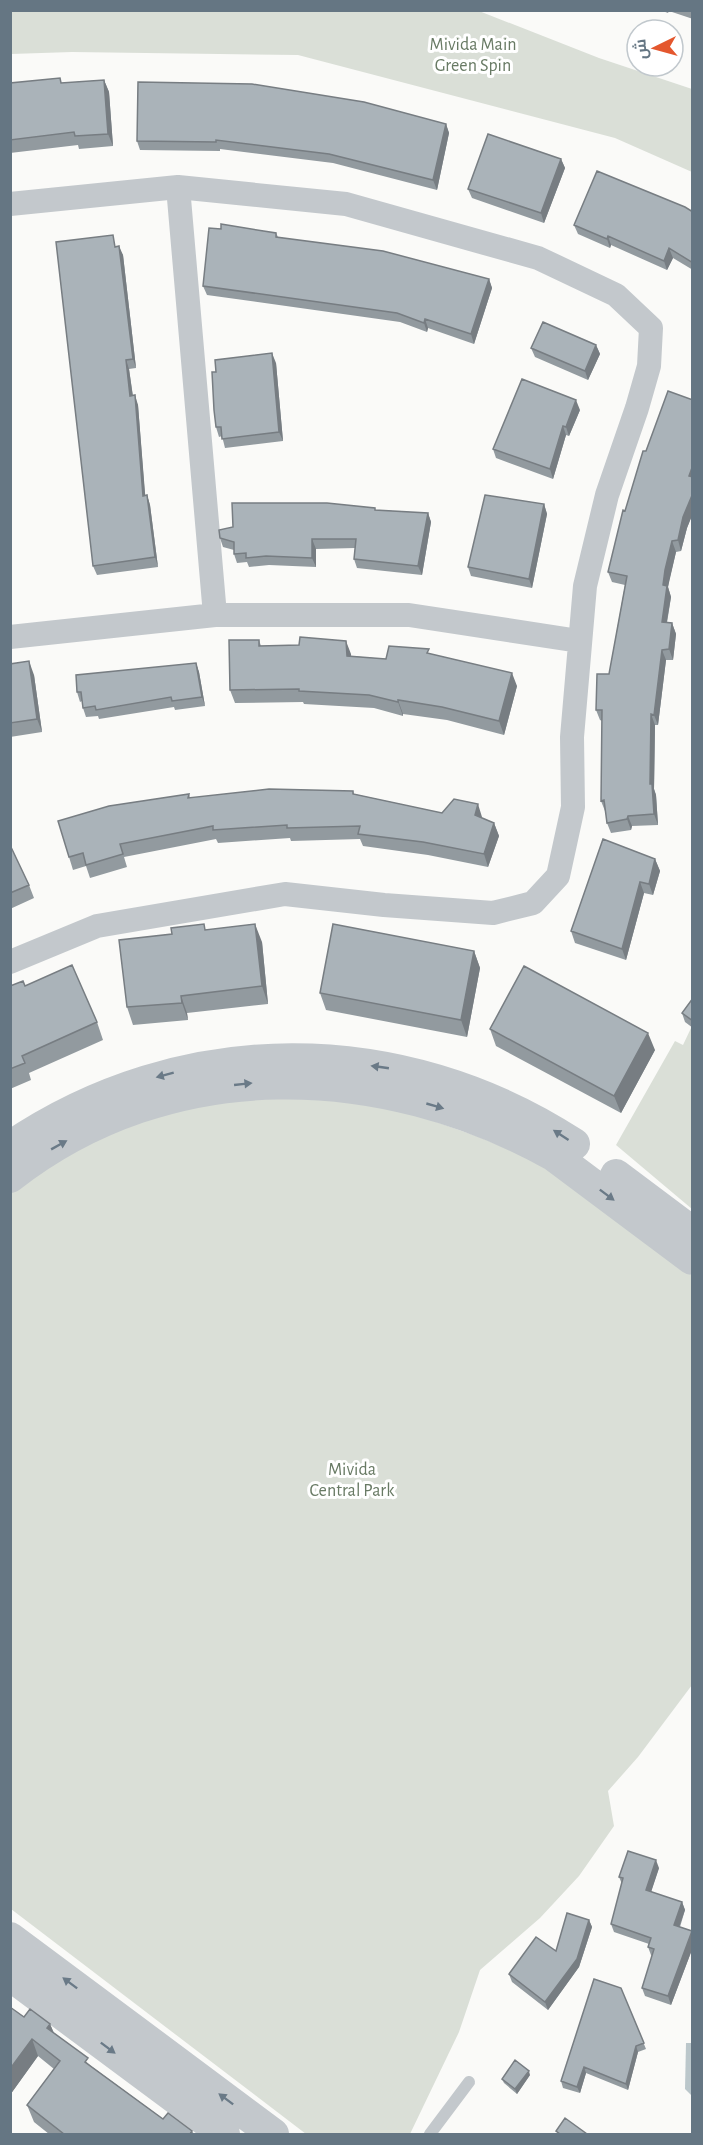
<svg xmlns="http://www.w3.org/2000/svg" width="703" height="2145" viewBox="0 0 703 2145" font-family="'Alegreya Sans',Cairo,sans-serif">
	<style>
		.green { fill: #dadfd7 }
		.water { fill: #bbc7cb }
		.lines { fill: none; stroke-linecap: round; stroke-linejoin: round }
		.service { stroke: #c3c8cc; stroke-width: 12 }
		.minor { stroke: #c3c8cc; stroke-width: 24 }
		.tertiary { stroke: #c3c8cc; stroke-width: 32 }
		.wall { fill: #929a9f }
		.shaded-wall { fill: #777d82 }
		.building { fill: #aab3b9; stroke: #777d82; stroke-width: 1.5 }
		.oneway { fill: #6a7a87 }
		.labels { text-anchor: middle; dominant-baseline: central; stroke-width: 6; stroke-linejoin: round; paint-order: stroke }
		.park-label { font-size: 18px; fill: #687a64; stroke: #fff }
	</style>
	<rect width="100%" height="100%" fill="#fafaf8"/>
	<path class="green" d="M10,11H479L599,58L692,89V172L615,138L298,55L72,52L11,54Z
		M692,1026V1209L616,1145L675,1041L683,1045Z
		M246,1096L330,1098L402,1110L479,1137L541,1163L654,1242L692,1276V1685L638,1757L608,1791L614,1826L579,1876L540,1918L480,1970L459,2032L410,2134H306L11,1909L10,1194C53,1157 112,1129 165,1113C191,1105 220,1101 246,1096Z"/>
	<path class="water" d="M686,2043H692V2096L685,2089Z"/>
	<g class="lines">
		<path class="service" d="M430,2134L469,2082"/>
		<path class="minor" d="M178,187L215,615
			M10,204L178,187L346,204L538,258L616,295L651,328L649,366L637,408L607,495L585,586L572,737L573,807L558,876L533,903L493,913L384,905L285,894L97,926L10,962
			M10,637L215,615H409L579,641"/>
		<path class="tertiary" d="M10,1147C182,1030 401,1031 574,1144
			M616,1175L692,1232
			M10,1177C170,1052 382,1060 553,1155L692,1259
			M10,1938L273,2134
			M10,1975L224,2134"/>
	</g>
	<path class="wall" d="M660,10H693V19L669,11L668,13Z
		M104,80L109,92L113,146L79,149L78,145L10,153V83H62Z
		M446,124L449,133L437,190L333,163L220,149V151L140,150L137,141Z
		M561,159L565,168L544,223L472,198L468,189Z
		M693,212V270L673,258L667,270L611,245L610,248L578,234L574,225Z
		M276,233L278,237L489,279L492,288L474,344L428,328L427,332L400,322L207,295L203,286Z
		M117,244V247L123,255L136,368L129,369L133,396L138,405L145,496L147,495L150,505L158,567L97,575L93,566Z
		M596,345L600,354L588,380L535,357L531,348Z
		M276,363L283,441L225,448L222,436L219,437L216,427Z
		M693,400V513L687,528L681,551L676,552L669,581L668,587L671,597L667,623H672L676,634L673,660H666L658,725H655L654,789L656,795L658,825L632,826L631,830L611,833L607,823L606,811H605L601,801L602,721L600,720L596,710L609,674L625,585L612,582L608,572L625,511L646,451Z
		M580,410L569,436L566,435L553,479L496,458L493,449Z
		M544,504L547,514L532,588L471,576L468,567Z
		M376,510L428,513L431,522L422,575L357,568L354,559L355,548L316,549V567L269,565L249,567L247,562L237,563L234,554V550L223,547L220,538Z
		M259,640L261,646L351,654V656L386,659L430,654L517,686L504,735L447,720L403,714V716L374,708L304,704L303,702L235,703L230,690Z
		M196,663L199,672L205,706L175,710L174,707L99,719L98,716L86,717L83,708L82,701L80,702L77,692Z
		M10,664L34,675L42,732L10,737Z
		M353,791L354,794L442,813L482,818L494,823L499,836L488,867L428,855L363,846L360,839L291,841L290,838L218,843L216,839L124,857L127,867L90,878L86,866L73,870L69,857L189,794L190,798Z
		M10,845L29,885L34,898L10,909Z
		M655,859L660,871L653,895L644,893L626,960L575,943L571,931Z
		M206,930L262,942L268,1004L187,1013L188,1020L133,1025L127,1007Z
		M474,951L480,968L467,1037L326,1010L320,993Z
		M10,986H25L97,1022L103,1040L29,1073L31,1080L10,1089Z
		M693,998V1028L685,1022L682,1013Z
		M490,1029L655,1050L621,1113L496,1046Z
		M659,1868L651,1892L682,1902L685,1910L680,1927L693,1931V1947L671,2005L645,1996L642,1988L652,1956L651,1955L648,1947L649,1944L614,1932L611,1924L622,1884L619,1877Z
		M589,1920L592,1927L579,1967L548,2010L512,1982L509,1974L556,1951Z
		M621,1988L646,2049L638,2052L628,2090L586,2073L580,2093L563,2088L561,2081Z
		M24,2017L50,2024L54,2033L91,2066L163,2119L192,2131L194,2134H49L34,2122L27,2105L54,2069L38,2056L10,2095Z
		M530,2075L517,2094L504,2083L502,2079Z"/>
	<path class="shaded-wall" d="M104,80L109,92L113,146L108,134Z
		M446,124L449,133L437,190L433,180Z
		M561,159L565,168L544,223L541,213Z
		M608,236L611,245L610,248L607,239Z
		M119,246L123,255L136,368L133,359Z
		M669,248L673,258L667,270L664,261Z
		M489,279L492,288L474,344L471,334Z
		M425,319L428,328L427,332L424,323Z
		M596,345L600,354L588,380L585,371Z
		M272,353L276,363L283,441L279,432Z
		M126,360L129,369L134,405L130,396Z
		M135,395L138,405L146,505L143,496Z
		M576,400L580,410L569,436L566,427Z
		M563,426L566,435L553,479L550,469Z
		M693,465V486L689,476Z
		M693,493V513L687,528L681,551L678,540L683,517Z
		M147,495L150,505L158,567L155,557Z
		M544,504L547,514L532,588L529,579Z
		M428,513L431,522L422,575L418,566Z
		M312,539L316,549V567L312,558Z
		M672,541L676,552L668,587L671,597L665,632L662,622L663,585L665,570Z
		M672,623L676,634L673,660L669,649Z
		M346,641L351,654L352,669L347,656Z
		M662,650L666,660L658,725L654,715Z
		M29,661L34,675L42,732L37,719Z
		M196,663L199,672L205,706L202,697Z
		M512,673L517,686L504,735L499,721Z
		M398,700L403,714V716L398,702Z
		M651,714L655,725L654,789L656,795L658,825L654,814L650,784Z
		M478,804L482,817L479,827L475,815Z
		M628,816L632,826L631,830L627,819Z
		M494,823L499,836L488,867L484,854Z
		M655,859L660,871L653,895L649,884Z
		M640,882L644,893L626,960L622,949Z
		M255,924L262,942L268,1004L262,986Z
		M474,951L480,968L467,1037L461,1020Z
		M181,996L187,1013L188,1020L182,1003Z
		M648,1033L655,1050L621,1113L614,1096Z
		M656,1860L659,1868L649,1898L646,1890Z
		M682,1902L685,1910L677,1933L674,1925Z
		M589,1920L592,1927L579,1967L548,2010L545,2002Z
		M692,1931L693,1947L671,2005L668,1996Z
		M50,2024L57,2041L47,2028Z
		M32,2039L38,2056L10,2095V2069Z
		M636,2046L638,2052L628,2090L626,2084Z
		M584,2067L586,2073L580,2093L577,2087Z
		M529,2071L530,2075L517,2094L515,2089Z"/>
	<path class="building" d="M60,78L61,83L104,80L108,134L75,136L74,132L10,140V83Z
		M138,82L252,84L364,102L446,124L433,180L329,154L216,140V142L137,141Z
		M488,134L561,159L541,213L468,189Z
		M597,171L685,207L693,212V263L669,248L664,261L608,236L607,239L574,225Z
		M221,224L276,233V237L383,251L489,279L471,334L425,319L424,323L397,313L203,286L209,228L221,229Z
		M113,235L115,247L119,246L133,359L126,360L130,396L135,395L143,496L147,495L155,557L93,566L56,242Z
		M543,322L596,345L585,371L531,348Z
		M272,353L279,432L222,439L221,427H216L214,410L212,372H216L215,360Z
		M522,379L576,400L566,427L563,426L550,469L493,449Z
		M668,391L693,400V465L689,476L693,477V493L683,517L678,540L672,541L665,570L663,585L667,586L662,622L672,623L669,649L662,650L654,715L651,714L650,784H652L654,814L628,816L627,819L607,823L604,800L601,801L602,710H596L597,674H609L627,576L608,572L623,510L625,511L643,451H646Z
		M485,495L544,504L529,579L468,567Z
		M232,503H327L375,508V510L428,513L418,566L354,559L356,539H312V558L266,556L246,558V553L234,554V542L220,538L219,530L233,527Z
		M300,637L346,641L347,656L386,659L389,646L429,649L427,653L512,673L499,721L442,707L398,700V702L369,695L299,691V689L230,690L229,640H259V646L299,645Z
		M29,661L37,719L10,723V664Z
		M196,663L202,697L172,701L171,697L96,710L95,706L83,708L81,692H77L76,675Z
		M269,789L353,791V794L442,813L454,799L478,804L475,815L494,823L484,854L423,842L358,834L360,826L287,828V825L213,830V826L120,844L123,854L86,865L83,853L69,857L58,821L109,806L189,794L188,798Z
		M603,839L655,859L649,884L640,882L622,949L571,931Z
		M10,845L29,885L10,893Z
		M204,924L205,930L255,924L262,986L181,996L182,1003L127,1007L119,940L172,934L171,928Z
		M333,924L474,951L461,1020L320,993Z
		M72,965L97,1022L22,1056L25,1063L10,1069V986L23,981L25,986Z
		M524,966L648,1033L614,1096L490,1029Z
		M693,998V1021L682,1013Z
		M628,1851L656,1860L646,1890L682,1902L674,1925L692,1931L668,1996L642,1988L654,1949L648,1947L651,1938L611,1924L623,1878L619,1877Z
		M567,1913L589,1920L577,1959L545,2002L509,1974L536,1937L556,1951Z
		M594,1979L621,1988L644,2043L636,2046L626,2084L584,2067L577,2087L561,2081Z
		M10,2007L24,2017L30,2009L50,2024L47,2028L88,2058L85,2062L163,2119L168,2113L192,2131L190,2134H64L27,2105L60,2061L32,2039L10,2069Z
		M515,2060L529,2071L515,2089L502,2079Z
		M565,2118L587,2134H560L556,2131Z"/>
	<defs><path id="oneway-solid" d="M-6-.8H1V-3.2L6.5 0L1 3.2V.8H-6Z" transform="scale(1.5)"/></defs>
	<g class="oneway">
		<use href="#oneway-solid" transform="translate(380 1067) rotate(-172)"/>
		<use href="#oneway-solid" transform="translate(165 1075) rotate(165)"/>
		<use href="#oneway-solid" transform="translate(243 1084) rotate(-6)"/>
		<use href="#oneway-solid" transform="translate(435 1106) rotate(16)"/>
		<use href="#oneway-solid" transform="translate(561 1135) rotate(-147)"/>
		<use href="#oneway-solid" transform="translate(59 1145) rotate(-29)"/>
		<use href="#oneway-solid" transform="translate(607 1195) rotate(37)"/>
		<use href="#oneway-solid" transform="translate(70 1983) rotate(-143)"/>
		<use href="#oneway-solid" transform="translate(108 2048) rotate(37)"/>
		<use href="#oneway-solid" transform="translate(226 2099) rotate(-143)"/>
	</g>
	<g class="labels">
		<g class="park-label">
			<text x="473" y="45">Mivida Main<tspan x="473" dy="21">Green Spin</tspan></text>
			<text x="352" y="1470">Mivida<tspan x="352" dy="21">Central Park</tspan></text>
		</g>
	</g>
	<rect width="703" height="2145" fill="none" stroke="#657683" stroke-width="24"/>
	<g transform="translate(655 48) rotate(265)"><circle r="28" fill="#ffffff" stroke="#c1c8cd" stroke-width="1.5"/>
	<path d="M0-4.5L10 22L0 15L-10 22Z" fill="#e4572e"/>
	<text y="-9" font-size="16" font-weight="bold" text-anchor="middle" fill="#657683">ش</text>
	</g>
</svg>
